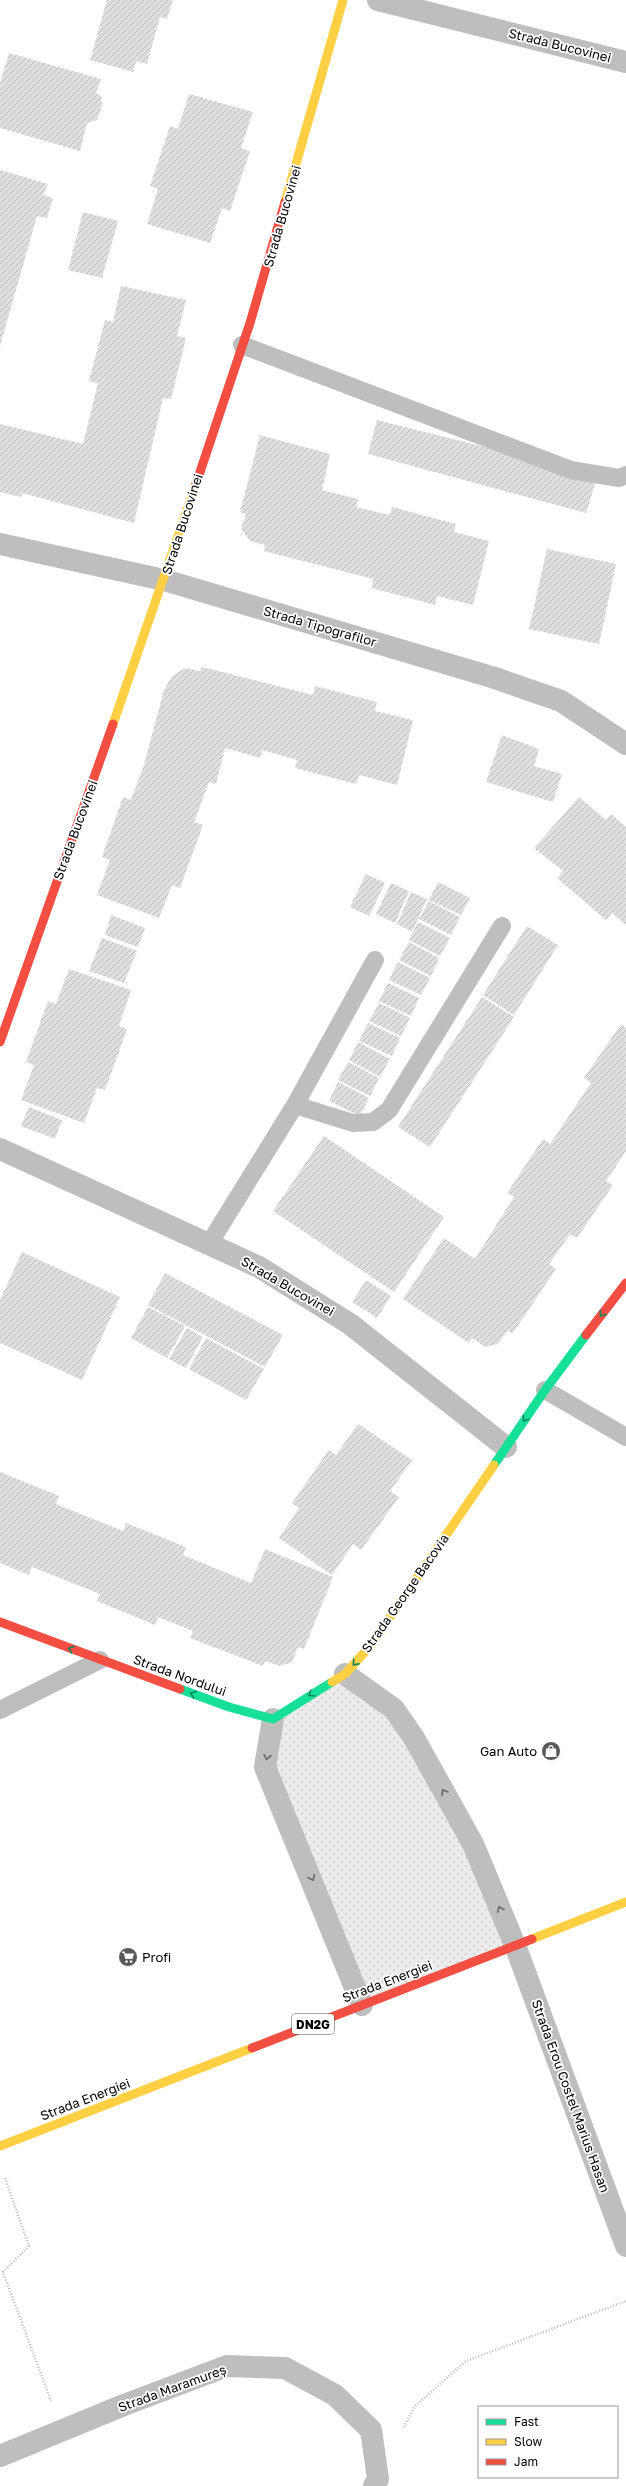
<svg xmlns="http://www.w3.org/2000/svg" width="626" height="2486" viewBox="0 0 626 2486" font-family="'Golos Text',sans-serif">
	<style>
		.grass { fill: url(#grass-dots) }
		.building { fill: url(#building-hatch) }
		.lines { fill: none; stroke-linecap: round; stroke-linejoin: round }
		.path { stroke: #b9b9b9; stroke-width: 2.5; stroke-dasharray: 1 2; stroke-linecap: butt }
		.lane { stroke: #bebebe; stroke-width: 18 }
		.street { stroke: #bebebe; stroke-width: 22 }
		.fast { stroke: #16e098; stroke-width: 9 }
		.slow { stroke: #ffcf43; stroke-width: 9 }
		.jam { stroke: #f24e42; stroke-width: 9 }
		.oneway { stroke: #0d865b }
		.oneway2 { stroke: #686868 }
		.labels { text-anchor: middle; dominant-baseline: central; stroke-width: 3.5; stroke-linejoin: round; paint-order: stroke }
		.shield { fill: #fff; stroke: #4c4c4c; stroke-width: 1 }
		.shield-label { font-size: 12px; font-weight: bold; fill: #000 }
		.street-label { font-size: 13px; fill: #000; stroke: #fff }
		.poi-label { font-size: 13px; fill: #000; stroke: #fff; text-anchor: end }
	</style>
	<defs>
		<pattern id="grass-dots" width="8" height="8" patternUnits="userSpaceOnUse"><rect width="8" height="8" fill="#ececec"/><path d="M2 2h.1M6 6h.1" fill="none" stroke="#c9c9c9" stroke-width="1.8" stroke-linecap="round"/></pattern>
		<pattern id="building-hatch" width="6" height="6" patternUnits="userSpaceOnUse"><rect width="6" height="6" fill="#dfdfdf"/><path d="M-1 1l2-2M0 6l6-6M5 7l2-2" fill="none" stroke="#bebebe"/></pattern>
	</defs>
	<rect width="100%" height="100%" fill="#fff"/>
	<path class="grass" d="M345,1674L394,1709L515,1945L362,2005L265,1767L273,1719Z"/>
	<path class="building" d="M107,0H173L167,19L160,17L147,64L136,61L133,72L90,60Z
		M9,53L101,79L96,93L101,96L102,106L97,120L87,123L80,151L0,128V83Z
		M189,94L253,112L241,148L250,151L230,211L222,208L210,243L147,224L158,189L150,186L170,126L178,129Z
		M0,170L48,184L43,195L53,198L47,218L37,216L0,346Z
		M83,212L118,221L102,278L68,270Z
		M121,286L186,300L177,336L186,338L171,399L163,398L134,523L22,493L21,497L0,492V424L83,444L98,383L89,381L105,320L113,322Z
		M377,420L509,453L597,478L586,513L368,454Z
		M260,435L330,454L322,490L358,499L356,507L390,515L392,507L456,524L454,532L489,541L473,605L437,596L435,605L372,588L373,579L264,551L265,545L250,541L241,529L246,514L240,512Z
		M547,549L616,564L599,644L529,629Z
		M202,667L313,695L315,686L377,702L375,711L413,720L397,785L359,775L356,784L295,768L297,760L262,750L260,758L225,748L216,784L209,782L194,822L203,825L180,888L172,885L159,918L97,895L110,860L102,857L123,797L131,800L144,765L164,690L172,676L185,668L200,671Z
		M502,735L539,749L534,766L562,774L553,802L486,782Z
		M579,797L606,820L611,814L626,827V925L612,913L606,920L557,878L563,871L534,848Z
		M366,874L385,883L369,916L350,907Z
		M438,882L470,898L461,915L429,900Z
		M391,883L409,891L395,923L376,914Z
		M411,892L427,899L412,932L397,924Z
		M429,901L460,917L451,935L419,919Z
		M111,915L145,928L138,947L105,935Z
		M418,922L450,938L440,956L409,940Z
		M527,926L558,945L514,1015L483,995Z
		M102,938L137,951L124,983L89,971Z
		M409,942L439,958L431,976L399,960Z
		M398,962L430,978L421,995L389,980Z
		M69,969L131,990L119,1026L127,1029L105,1090L97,1088L84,1123L21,1100L34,1065L26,1062L48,1001L56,1004Z
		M388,983L419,998L411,1016L379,1001Z
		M482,997L514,1017L430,1147L398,1127Z
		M379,1003L410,1018L401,1036L369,1021Z
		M368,1023L400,1038L392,1056L359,1041Z
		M621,1024L626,1028V1151L606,1181L613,1185L577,1238L570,1234L549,1264L556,1269L512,1334L508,1330L498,1344L485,1347L472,1338L469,1343L403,1299L444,1238L475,1259L514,1197L507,1193L543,1139L550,1144L591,1083L584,1078Z
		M358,1042L390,1059L380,1077L349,1060Z
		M348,1062L379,1078L370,1096L338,1080Z
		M338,1082L369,1098L360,1116L329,1101Z
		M29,1107L62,1120L55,1139L21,1126Z
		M324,1136L444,1217L394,1292L273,1211Z
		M22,1252L120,1297L82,1380L0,1343V1300Z
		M165,1273L283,1335L265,1367L148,1305Z
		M366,1280L391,1296L377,1318L352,1302Z
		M148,1307L185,1326L167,1358L131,1338Z
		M187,1328L203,1337L186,1368L169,1359Z
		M206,1338L264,1369L246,1400L189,1369Z
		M358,1424L412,1460L390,1491L399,1497L361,1550L353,1544L332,1575L279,1538L299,1508L292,1503L329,1450L336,1455Z
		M0,1472L59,1496L56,1504L123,1531L126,1523L186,1547L183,1555L251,1583L265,1549L333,1577L304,1649L298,1647L292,1662L280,1666L265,1661L263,1666L190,1638L193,1631L158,1617L155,1625L97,1601L100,1594L32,1567L29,1575L0,1563Z"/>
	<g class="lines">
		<path class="path" d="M5,2178L29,2246L3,2272L51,2401
			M404,2427L414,2407L466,2361L626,2301"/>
		<path class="lane" d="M242,345L571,470L619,478L626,475
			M295,1105L353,1123L373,1122L389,1110L502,926
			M209,1244L295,1105L375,960
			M545,1390L626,1437
			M0,1710L100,1660"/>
		<path class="street" d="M378,0L626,62
			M0,544L164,580L495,678L561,701L626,744
			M0,1149L259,1267L350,1324L506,1447
			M345,1674L394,1709L414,1738L473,1844L515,1945L626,2246
			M273,1719L265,1767L362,2005
			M0,2456L124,2405L227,2366L285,2368L335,2395L371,2430L378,2479L374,2486"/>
		<path class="fast" d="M494,1465L545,1390L586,1335
			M180,1689L229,1707L273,1719L332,1682"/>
		<path class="slow" d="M285,202L343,0
			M113,724L196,484
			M332,1682L345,1674L371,1645L494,1465
			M532,1939L626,1902
			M0,2146L252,2048"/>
		<path class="jam" d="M196,484L250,323L285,202
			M0,1042L113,724
			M586,1335L626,1283
			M0,1622L180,1689
			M252,2048L532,1939"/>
	</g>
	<defs><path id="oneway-chevron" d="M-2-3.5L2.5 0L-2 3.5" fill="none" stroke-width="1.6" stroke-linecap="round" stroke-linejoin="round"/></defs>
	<g class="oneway">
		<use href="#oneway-chevron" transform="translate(602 1314) rotate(127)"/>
		<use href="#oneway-chevron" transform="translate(525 1419) rotate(124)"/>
		<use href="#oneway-chevron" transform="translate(71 1649) rotate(-160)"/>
		<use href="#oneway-chevron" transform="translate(355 1663) rotate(132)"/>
		<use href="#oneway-chevron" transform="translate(193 1694) rotate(-160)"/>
		<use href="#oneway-chevron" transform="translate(311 1694) rotate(149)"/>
	</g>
	<g class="oneway2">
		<use href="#oneway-chevron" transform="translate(267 1757) rotate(99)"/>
		<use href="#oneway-chevron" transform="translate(444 1792) rotate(-119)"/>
		<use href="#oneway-chevron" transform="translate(312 1878) rotate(67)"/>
		<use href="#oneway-chevron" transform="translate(500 1909) rotate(-113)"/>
	</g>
	<defs>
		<g id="shop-disc" transform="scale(1)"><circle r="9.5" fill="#595959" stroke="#fff"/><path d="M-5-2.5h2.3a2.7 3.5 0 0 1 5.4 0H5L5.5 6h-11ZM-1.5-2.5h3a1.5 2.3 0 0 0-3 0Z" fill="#fff"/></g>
		<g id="supermarket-disc" transform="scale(1)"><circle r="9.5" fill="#595959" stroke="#fff"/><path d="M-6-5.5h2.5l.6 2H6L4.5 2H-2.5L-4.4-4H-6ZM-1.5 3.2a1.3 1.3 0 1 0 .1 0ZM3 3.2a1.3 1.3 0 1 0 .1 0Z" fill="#fff"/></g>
	</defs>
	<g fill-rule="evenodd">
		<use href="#shop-disc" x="551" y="1751"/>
		<use href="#supermarket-disc" x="128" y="1957"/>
	</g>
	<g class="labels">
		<rect class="shield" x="292" y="2014" width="42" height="20" rx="3"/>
		<g class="shield-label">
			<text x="313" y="2024">DN2G</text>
		</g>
		<g class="street-label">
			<text transform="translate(560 45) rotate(14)">Strada Bucovinei</text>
			<text transform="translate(282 216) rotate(-74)">Strada Bucovinei</text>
			<text transform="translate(182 524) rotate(-72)">Strada Bucovinei</text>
			<text transform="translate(320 626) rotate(16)">Strada Tipografilor</text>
			<text transform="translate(75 830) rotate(-70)">Strada Bucovinei</text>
			<text transform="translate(288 1286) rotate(30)">Strada Bucovinei</text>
			<text transform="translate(405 1593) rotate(-55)">Strada George Bacovia</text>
			<text transform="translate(180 1675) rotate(20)">Strada Nordului</text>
			<text transform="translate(387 1981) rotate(-21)">Strada Energiei</text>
			<text transform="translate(571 2096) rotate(70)">Strada Erou Costel Marius Hasan</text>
			<text transform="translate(85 2099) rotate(-21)">Strada Energiei</text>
			<text transform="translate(172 2388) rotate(-20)">Strada Maramureș</text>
		</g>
		<g class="poi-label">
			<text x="537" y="1751">Gan Auto</text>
			<text x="142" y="1957" text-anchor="start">Profi</text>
		</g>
	</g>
	<rect x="478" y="2406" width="140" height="72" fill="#ffffff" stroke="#999999"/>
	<rect x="486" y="2419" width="20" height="6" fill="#16e098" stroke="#999999"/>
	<text x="514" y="2426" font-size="12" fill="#000000">Fast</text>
	<rect x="486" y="2439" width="20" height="6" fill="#ffcf43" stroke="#999999"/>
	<text x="514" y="2446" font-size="12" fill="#000000">Slow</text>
	<rect x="486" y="2459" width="20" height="6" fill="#f24e42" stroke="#999999"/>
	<text x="514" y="2466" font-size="12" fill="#000000">Jam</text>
</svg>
